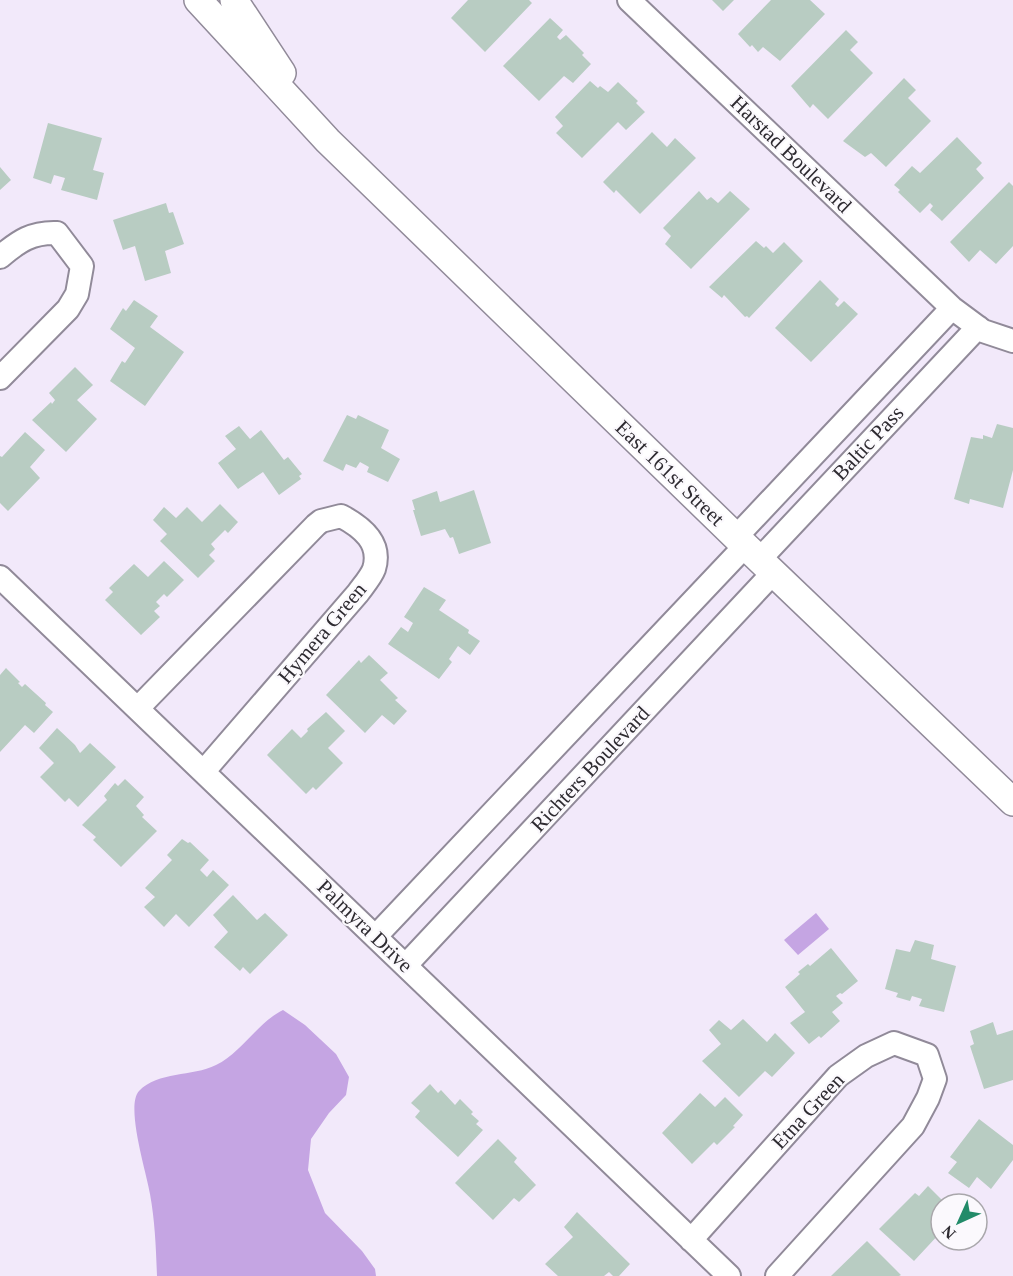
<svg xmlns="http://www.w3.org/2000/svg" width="1013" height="1276" viewBox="0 0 1013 1276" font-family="'Times New Roman',serif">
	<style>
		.water { fill: #c5a5e3 }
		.building { fill: #b8ccc2 }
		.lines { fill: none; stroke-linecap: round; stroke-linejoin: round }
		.minor-casing { stroke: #918a99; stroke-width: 26 }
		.tertiary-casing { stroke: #918a99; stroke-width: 30 }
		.minor { stroke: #fff; stroke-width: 22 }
		.tertiary { stroke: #fff; stroke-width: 27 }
		.labels { text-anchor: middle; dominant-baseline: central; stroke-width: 4.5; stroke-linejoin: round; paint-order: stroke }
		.street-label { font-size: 21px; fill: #2e2b31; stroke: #fbf9fd }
	</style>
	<rect width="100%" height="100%" fill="#f2e9fa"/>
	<path class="water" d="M816,913L829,929L798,955L784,940Z
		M283,1010L305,1025L336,1054L349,1077L346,1095L329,1113L311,1139L308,1170L325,1213L362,1251L375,1269L376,1276H157C156,1249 155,1221 150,1194C147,1174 125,1106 139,1091C158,1071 192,1077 216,1065C242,1052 257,1023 283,1010Z"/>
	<path class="building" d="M468,0H529L532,3L485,52L451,18Z
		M712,0H734L723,11Z
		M771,0H810L825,14L780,61L763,47L758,52L752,45L750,47L738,34Z
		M550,18L563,30L557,37L560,40L566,35L584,53L582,55L591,64L573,83L564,76L539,101L503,66Z
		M846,30L858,42L850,50L873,73L828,119L813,104L810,108L791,86Z
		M904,78L916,90L908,98L931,121L886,167L871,153L865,157L843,141Z
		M590,81L598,88L600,86L608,92L618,82L638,101L636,103L645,112L626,130L618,122L582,158L556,133L563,126L555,117Z
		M48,123L102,138L93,170L104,173L97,200L61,190L65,178L54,175L51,184L33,178Z
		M652,132L667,147L675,138L696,158L640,214L616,190L614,193L603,182Z
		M957,137L982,163L976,169L984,178L942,221L930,210L933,206L930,203L920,213L898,192L900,190L894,185L912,166L920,173Z
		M0,167L11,180L0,190Z
		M1009,182L1013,186V246L996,264L980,250L969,262L950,242Z
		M699,191L707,200L711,197L718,203L730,191L750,209L691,269L665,244L671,236L663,228Z
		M166,203L169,213L173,212L184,244L165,251L171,273L145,281L135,246L123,250L113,220Z
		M756,241L764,248L766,246L773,253L784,242L803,261L749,318L747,316L745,317L724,295L722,298L709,287Z
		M820,280L839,299L835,304L838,307L844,301L858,314L811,362L775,328Z
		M134,300L158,316L150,327L184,352L145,406L110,381L122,361L125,363L135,348L110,329L123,308L126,311Z
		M75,367L93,385L77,400L97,419L66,452L32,420L51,402L52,404L55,400L49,393Z
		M347,415L356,419L358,415L389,430L381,448L400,459L388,482L367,472L369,467L360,462L356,468L346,464L343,471L323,461Z
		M997,424L1013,428V470L1003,508L970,499L969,504L954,499L971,437L983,439V435L992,438Z
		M239,426L250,439L261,430L284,460L288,457L302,474L299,476L301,479L279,495L263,472L238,489L218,463L236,449L225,436Z
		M25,432L45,450L30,467L40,478L8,511L0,503V456L2,457Z
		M474,490L491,543L459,554L453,537L450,538L445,529L421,536L413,510H415L412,500L437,491L440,502Z
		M220,504L238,522L228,533L225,530L211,544L215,549L209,555L215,561L198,578L160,541L167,534L153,520L164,507L176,518L187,507L202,522Z
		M164,561L184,580L167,597L164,594L156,602L160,606L154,611L160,617L141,635L105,600L113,592L109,588L134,564L148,577Z
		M424,587L446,600L439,610L469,630L468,633L480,641L470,655L458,646L449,659L452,662L439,679L388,644L401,627L408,632L413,623L404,617Z
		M369,655L388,673L380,680L398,698L395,700L407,711L394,725L382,715L365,733L326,695L359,660L361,663Z
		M6,668L20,682L18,683L22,687L25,684L46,703L45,705L53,712L34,733L25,725L0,752V675Z
		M326,712L345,731L328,748L343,763L316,790L313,787L306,794L267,755L292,729L301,738L308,731L307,729Z
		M57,728L75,745L80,753L90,743L116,767L78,807L69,798L65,802L40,777L54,763L39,748Z
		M125,779L144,797L136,806L144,815L142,817L157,831L121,867L93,840L96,837L82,825L107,800L104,796L115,783L118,786Z
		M182,839L188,843L190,842L209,860L200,870L207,877L213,870L229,885L189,927L176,914L164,927L144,907L155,897L145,888L172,860L167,855Z
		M233,895L257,920L265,913L288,935L250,974L243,967L240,971L214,947L228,932L213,915Z
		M915,940L934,945L931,959L956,966L944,1012L919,1006L922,999L912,996L910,1001L896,997L898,993L885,989L896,949L910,952Z
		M831,948L858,981L842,994L840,993L836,996L843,1003L832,1012L840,1021L821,1038L819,1036L809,1044L790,1023L805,1012L785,987L800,974L798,972L808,964L810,966Z
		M743,1019L767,1042L775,1033L795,1053L772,1077L765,1071L739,1097L702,1061L721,1044L709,1030L719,1020L731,1030Z
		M993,1022L997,1035L1013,1030V1080L984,1089L970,1046L974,1044L970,1031Z
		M430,1084L438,1093L441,1090L455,1105L460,1099L473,1112L471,1114L479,1121L476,1124L483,1130L458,1157L415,1117L420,1111L411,1103Z
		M700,1093L715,1107L725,1097L743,1115L733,1126L735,1127L717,1145L714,1142L692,1164L662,1133Z
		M979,1119L1013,1145V1160L991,1189L977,1177L969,1188L948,1173L957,1162L950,1157Z
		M498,1139L517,1158L514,1162L536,1185L519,1202L514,1198L493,1220L455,1183Z
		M928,1186L946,1204H941V1232L914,1261L879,1229L915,1193L919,1196Z
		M577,1212L630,1264L619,1276H613L609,1272L604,1276H558L545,1264L573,1237L564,1227Z
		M867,1241L901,1275L899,1276H831Z"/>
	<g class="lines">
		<g class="minor-casing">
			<path id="minor" d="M629,0L952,308L983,331L1013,341
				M0,257C19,241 32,232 57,233L82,266L77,294L68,309L0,378
				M736,537L952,308
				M759,560L978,327
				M0,577L729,1276
				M138,708L316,525L321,521L341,516C362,527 382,543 374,569C371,577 363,586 358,593L204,771
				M376,936L745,546
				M406,965L773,573
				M691,1240L838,1076L866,1056L894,1043L927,1055L935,1079L928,1098L913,1126L777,1276"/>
		</g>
		<g class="tertiary-casing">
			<path id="tertiary" d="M198,0L328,141L736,537L1013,802
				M234,0L282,73"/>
		</g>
		<use href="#minor" class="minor"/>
		<use href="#tertiary" class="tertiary"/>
	</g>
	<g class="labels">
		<g class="street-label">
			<text transform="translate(791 154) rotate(44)">Harstad Boulevard</text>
			<text transform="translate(868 443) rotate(-47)">Baltic Pass</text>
			<text transform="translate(670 473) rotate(44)">East 161st Street</text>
			<text transform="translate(322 633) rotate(-50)">Hymera Green</text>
			<text transform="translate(590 769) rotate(-47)">Richters Boulevard</text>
			<text transform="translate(365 926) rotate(44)">Palmyra Drive</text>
			<text transform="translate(808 1111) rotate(-47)">Etna Green</text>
		</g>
	</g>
	<g transform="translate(959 1222) rotate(225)"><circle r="28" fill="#fbf9fd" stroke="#a9a7ab" stroke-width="1.5"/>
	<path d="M0-4.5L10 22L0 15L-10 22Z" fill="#228b69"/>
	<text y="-9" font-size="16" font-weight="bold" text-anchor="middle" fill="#2e2b31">N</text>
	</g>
</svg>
